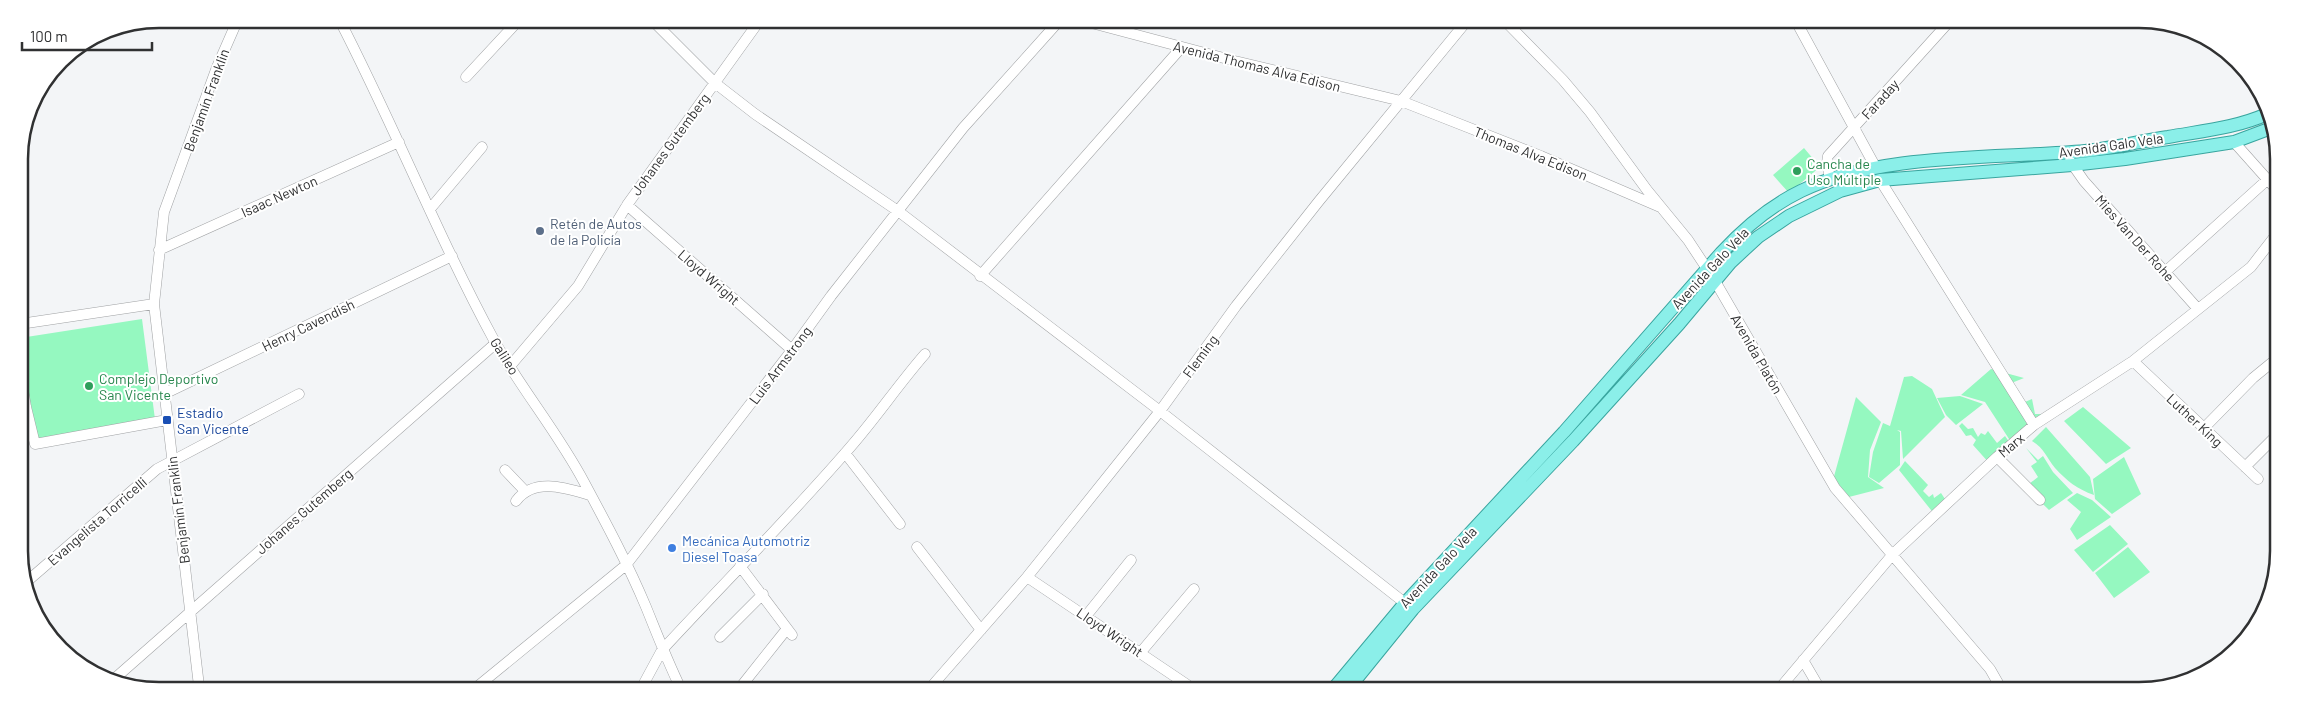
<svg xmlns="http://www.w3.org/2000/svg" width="2297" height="709" viewBox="0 0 2297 709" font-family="Barlow,sans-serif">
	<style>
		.green { fill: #95f8c0 }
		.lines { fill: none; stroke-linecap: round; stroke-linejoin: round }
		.minor-casing { stroke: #a0a2a4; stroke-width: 11 }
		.major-casing { stroke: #39a59f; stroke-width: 14 }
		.minor { stroke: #fff; stroke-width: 10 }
		.major { stroke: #8befe9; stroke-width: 12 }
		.leisure-dot { fill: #2e9e5b; stroke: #fff; stroke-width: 2 }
		.service-dot { fill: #5c6f8a; stroke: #fff; stroke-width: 2 }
		.transit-dot { fill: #1a4fb4; stroke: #fff; stroke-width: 2 }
		.shop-dot { fill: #3f7fe0; stroke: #fff; stroke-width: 2 }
		.labels { text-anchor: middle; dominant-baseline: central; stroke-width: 4; stroke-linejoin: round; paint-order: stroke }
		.street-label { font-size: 14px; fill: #303132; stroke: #fff }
		.leisure-label { font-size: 14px; fill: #27864d; stroke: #fff; text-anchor: start }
		.service-label { font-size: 14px; fill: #4e5e75; stroke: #fff; text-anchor: start }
		.transit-label { font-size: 14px; fill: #164399; stroke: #fff; text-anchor: start }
		.shop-label { font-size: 14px; fill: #366cbe; stroke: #fff; text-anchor: start }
		.rim { fill: none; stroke: #303132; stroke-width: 2.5 }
	</style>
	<rect width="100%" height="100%" fill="#f3f5f7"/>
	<path class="green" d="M1804,148L1820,167L1789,193L1773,175Z
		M142,319L156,427L36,447L20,338Z
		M1991,369L2024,378L2009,384L2020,404L2032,399L2035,414H2049L2011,442L1985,402L1961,395Z
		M1912,376L1932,389L1945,417L1903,459L1901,431L1897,430L1900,432V465L1879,483L1869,477L1873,452L1883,423L1890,426L1904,377Z
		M1960,396L1983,404L1956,425L1946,415L1937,398Z
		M1856,397L1881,422L1870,450L1868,477L1884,488L1845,498L1833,480Z
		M2083,407L2131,448L2106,464L2064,421Z
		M1962,423L1968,429L1973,428L1978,437L1981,433L1985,435L1988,431L1997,443L2005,436L2012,446L1990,464L1973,445L1976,440L1971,435L1966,436L1959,426Z
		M2046,427L2090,477L2094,495C2077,489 2067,481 2055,468C2046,457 2045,449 2032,441Z
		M2026,448L2038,460L2043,456L2053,472L2073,493L2049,510L2019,481L2029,484L2038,477L2031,466L2037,462Z
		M2124,457L2141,494L2112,514L2095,499L2093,479Z
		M1905,461L1928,485L1923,491L1929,497L1933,494L1934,498L1941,493L1947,502L1935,515L1899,470Z
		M2077,493L2092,500L2111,517L2077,540L2070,529L2081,512L2067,500Z
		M2110,525L2128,544L2093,572L2074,550Z
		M2128,547L2150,572L2114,598L2095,573Z"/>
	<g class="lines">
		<g class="minor-casing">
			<path id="minor" d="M339,19C394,125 438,237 495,342C522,390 558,433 584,482C606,523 628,564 646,607C657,634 667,660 680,687
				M652,20L715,83L755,114L898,211L1160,411L1410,607
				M1084,21L1235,61L1401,101L1541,156L1660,207
				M1506,22L1563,80L1590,112L1647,190L1688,240L1715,281L1835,488L1990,669L2002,690
				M1797,23L1876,168
				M466,77L519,20
				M2234,142L2275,188
				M2070,161L2084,181L2198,309
				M1830,179L1827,163L1828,156L1948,23
				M1880,180L2034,425
				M627,205L792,350
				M430,209L482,147
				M159,250L399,142
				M2165,272L2267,180
				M980,276L1181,48
				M20,324L154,304
				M2133,361L2258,479
				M511,365L578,286L627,205L760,20
				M20,372L26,407L35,444L167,420
				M164,394L452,256
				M2204,428L2253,378L2275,360
				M845,453L900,524
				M1997,457L2040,500
				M2245,467L2274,438
				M505,470L525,491
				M516,501C534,477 566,488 590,495
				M917,547L981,630
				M740,566L792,635
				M1027,577L1192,688
				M24,584L157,469L299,394
				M1086,616L1131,560
				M720,637L763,594
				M1141,652L1194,589
				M1803,660L1820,689
				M113,680L496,343
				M743,684L786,630
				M199,686L154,304L164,212L217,67L238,19
				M478,686L626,565L792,350L831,296L963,128L1059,21
				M642,687L662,650C723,584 787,520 846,452C874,421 897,386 925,354
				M931,687L1027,577L1076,516L1160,411L1236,306L1319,201L1466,22
				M1779,689L1893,554L1997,457L2034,425L2133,361L2251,267L2275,236"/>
		</g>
		<g class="major-casing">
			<path id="major" d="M1334,688L1405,603L1564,432L1721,253C1744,228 1770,206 1801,191C1880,152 1999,159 2085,151C2113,148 2140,141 2168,137C2201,131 2236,128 2267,114
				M1349,688L1413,609L1573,441L1679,324L1731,262L1758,237L1789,216L1840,191L1880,180L2072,165L2125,159L2234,142L2274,127"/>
		</g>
		<use href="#minor" class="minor"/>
		<use href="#major" class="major"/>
	</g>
	<g class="leisure-dot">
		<circle cx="1797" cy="171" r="5"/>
		<circle cx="89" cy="386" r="5"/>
	</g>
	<circle class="service-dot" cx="540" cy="231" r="5"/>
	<rect class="transit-dot" x="162" y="415" width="10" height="10" rx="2.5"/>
	<circle class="shop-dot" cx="672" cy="548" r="5"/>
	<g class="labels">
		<g class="street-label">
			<text transform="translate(1257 66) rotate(14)">Avenida Thomas Alva Edison</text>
			<text transform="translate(1880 99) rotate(-48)">Faraday</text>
			<text transform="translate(206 100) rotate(-70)">Benjamín Franklin</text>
			<text transform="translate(670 144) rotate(-54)">Johanes Gutemberg</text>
			<text transform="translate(2111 145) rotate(-8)">Avenida Galo Vela</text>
			<text transform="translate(1531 153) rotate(22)">Thomas Alva Edison</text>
			<text transform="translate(279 196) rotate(-24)">Isaac Newton</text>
			<text transform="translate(2135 238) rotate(48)">Mies Van Der Rohe</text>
			<text transform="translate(1710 268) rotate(-47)">Avenida Galo Vela</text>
			<text transform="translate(709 277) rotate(41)">Lloyd Wright</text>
			<text transform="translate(308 325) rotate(-26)">Henry Cavendish</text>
			<text transform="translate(1757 354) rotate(60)">Avenida Platón</text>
			<text transform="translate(505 356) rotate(58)">Galileo</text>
			<text transform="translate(1200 356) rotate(-54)">Fleming</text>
			<text transform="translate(780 365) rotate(-53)">Luis Armstrong</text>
			<text transform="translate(2195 420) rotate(43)">Luther King</text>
			<text transform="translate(2011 445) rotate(-40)">Marx</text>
			<text transform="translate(178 510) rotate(-97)">Benjamín Franklin</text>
			<text transform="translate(304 511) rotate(-41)">Johanes Gutemberg</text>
			<text transform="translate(97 521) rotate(-41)">Evangelista Torricelli</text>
			<text transform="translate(1438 567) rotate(-47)">Avenida Galo Vela</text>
			<text transform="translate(1110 632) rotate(34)">Lloyd Wright</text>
		</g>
		<g class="leisure-label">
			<text x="1807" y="163">Cancha de<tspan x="1807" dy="16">Uso Múltiple</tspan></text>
			<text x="99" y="378">Complejo Deportivo<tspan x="99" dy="16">San Vicente</tspan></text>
		</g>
		<g class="service-label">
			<text x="550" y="223">Retén de Autos<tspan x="550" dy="16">de la Policía</tspan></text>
		</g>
		<g class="transit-label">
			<text x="177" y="412">Estadio<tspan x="177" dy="16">San Vicente</tspan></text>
		</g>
		<g class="shop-label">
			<text x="682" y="540">Mecánica Automotriz<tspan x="682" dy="16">Diesel Toasa</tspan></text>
		</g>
	</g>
	<path d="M0 0H2297V709H0ZM159 28H2139A131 131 0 0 1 2270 159V551A131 131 0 0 1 2139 682H159A131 131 0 0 1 28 551V159A131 131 0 0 1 159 28Z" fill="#fff" fill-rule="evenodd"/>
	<path class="rim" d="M159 28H2139A131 131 0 0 1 2270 159V551A131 131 0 0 1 2139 682H159A131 131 0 0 1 28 551V159A131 131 0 0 1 159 28Z"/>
	<path d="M22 42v8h130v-8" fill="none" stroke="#303132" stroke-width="2.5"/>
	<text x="30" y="42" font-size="15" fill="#303132" stroke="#ffffff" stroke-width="4" paint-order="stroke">100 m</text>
</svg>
